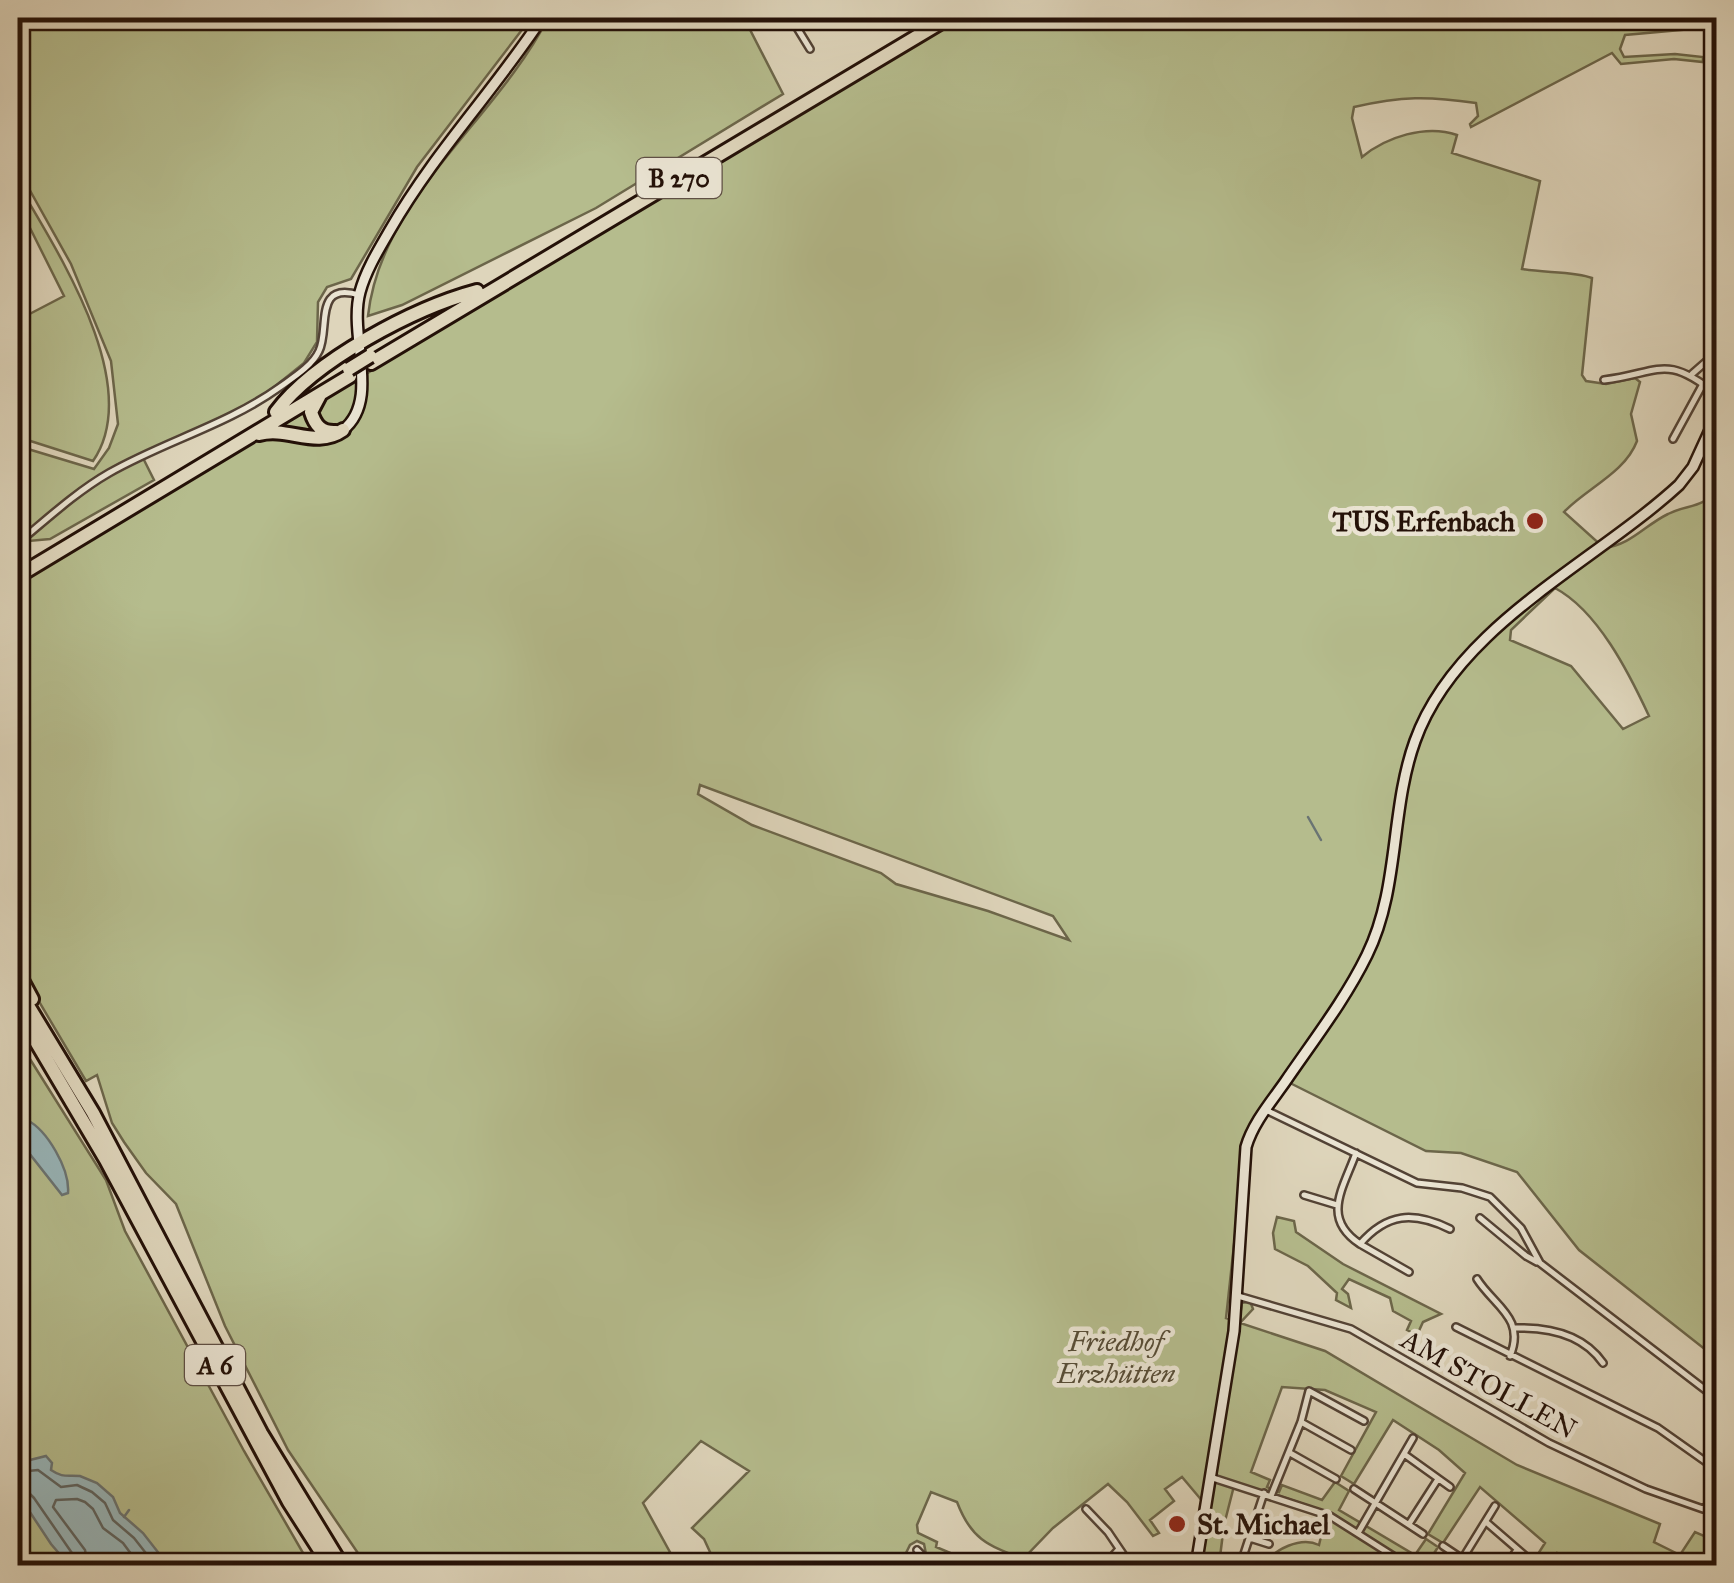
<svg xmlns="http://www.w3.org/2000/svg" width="1734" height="1583" viewBox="0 0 1734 1583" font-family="'IM FELL Great Primer',serif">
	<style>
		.green { fill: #b5bc8d; stroke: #6c664a; stroke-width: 2.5; fill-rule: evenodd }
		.water { fill: #98b6ba; stroke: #6a7473; stroke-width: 2.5 }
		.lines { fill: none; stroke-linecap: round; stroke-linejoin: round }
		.shore { stroke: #5e6461; stroke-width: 2.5 }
		.stream { stroke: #6a7473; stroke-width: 2.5 }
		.street-casing { stroke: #524235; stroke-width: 10 }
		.secondary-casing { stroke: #241108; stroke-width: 14 }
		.highway-casing { stroke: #241108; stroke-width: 18 }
		.street { stroke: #eae4d3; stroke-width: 5 }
		.secondary { stroke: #eae4d3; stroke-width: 9 }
		.highway { stroke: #ded5bb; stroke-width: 12 }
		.highway-bridge-casing { stroke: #241108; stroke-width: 18; stroke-linecap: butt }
		.highway-bridge { stroke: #ded5bb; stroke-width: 12 }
		.poi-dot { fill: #8f2418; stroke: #eae4d3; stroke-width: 4 }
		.labels { text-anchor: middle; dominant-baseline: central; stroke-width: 9; stroke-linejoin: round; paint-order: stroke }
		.shield { fill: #eae4d3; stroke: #5f5045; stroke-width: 2.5 }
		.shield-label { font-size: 25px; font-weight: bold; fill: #241108 }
		.poi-label { font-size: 28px; font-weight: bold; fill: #241108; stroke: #eae4d3; text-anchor: end }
		.park-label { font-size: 28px; font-style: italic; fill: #574d37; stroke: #eae4d3 }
		.street-label { font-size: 28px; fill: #241108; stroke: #eae4d3 }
	</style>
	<rect width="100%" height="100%" fill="#ded5bb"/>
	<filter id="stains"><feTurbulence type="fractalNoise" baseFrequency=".002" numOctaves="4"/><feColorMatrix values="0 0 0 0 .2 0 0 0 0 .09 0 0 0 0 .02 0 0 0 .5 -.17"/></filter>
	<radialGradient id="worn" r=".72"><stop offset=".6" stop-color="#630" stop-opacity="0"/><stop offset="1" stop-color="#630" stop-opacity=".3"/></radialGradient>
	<path class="green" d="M18,18H531L417,167L351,279L327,287L318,302L317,342L304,363L268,392L242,407L199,430L141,454L154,480L50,539L18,542V446L94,469L109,448L118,424L111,361L71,264L18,169Z
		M548,18H744L783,94L596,208L402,305L368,316C381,197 497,119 548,18Z
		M956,18H1293L1327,29L1326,18H1693L1691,29L1625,35L1620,49L1624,57L1675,54L1703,57V62L1674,59L1621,64L1612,53L1471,127L1470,124L1478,116L1476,103C1428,96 1402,96 1354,107L1352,118L1362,157C1386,137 1426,124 1457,135L1452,153L1540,181L1522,269C1543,273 1575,271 1592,278L1582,375L1586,381L1606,384L1635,378L1640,382L1631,414L1637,441C1625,473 1587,488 1564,512L1604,548C1631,545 1645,525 1668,514C1687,504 1704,509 1716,489V1358L1579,1250L1517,1172L1461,1153L1426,1151L1282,1079L1246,1135L1226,1318L1239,1322L1242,1303L1250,1301L1253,1309L1240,1323L1325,1351L1517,1465L1660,1524L1654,1542L1680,1555L1695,1532L1716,1541V1565H1573L1557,1553L1548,1565H1531L1545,1543L1480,1487L1443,1543L1428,1534L1465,1473L1439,1450L1393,1420L1354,1484L1341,1476L1376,1412L1325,1390L1282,1387L1251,1472L1270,1480L1267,1487L1271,1489L1269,1493L1235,1482L1224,1525L1219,1565H1199L1209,1509L1182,1477L1165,1489L1174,1501L1150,1520L1159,1533L1153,1536L1127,1502L1108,1484L1053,1528L1023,1559C987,1545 971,1539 957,1502L931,1492L917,1525L918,1533L937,1542L936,1547L967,1560L965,1565L938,1555L936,1559L926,1554L924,1544L917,1541L910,1545L900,1565H716L704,1539L692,1528L749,1471L701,1441L643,1503L677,1565H366L288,1450L225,1326L176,1204L146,1173L124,1142L112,1123L97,1075L86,1081L18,966V584ZM1555,588C1598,611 1629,673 1649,716L1623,729L1571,666L1510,640L1511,630ZM700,785L1053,916L1069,940L988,911L896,884L881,873L752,825L698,794Z
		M18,184C57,251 145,385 93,461L18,437V379L28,338L20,319L64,296L18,204Z
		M18,1040L106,1180L125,1231L244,1451L310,1565H18Z
		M1277,1217L1294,1221L1296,1232L1343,1264L1441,1314L1423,1322L1417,1335L1407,1330L1411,1321L1393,1311L1390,1298L1349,1279L1342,1289L1348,1294L1351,1308L1336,1300L1337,1293L1308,1266L1275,1249L1273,1233Z
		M1335,1482L1349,1491L1339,1510L1415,1555L1426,1539L1438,1547L1428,1563L1431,1565L1263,1566C1274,1549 1301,1536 1319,1545L1327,1512L1274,1494L1275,1491L1279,1492L1282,1485L1322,1500Z"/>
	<path class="water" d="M27,1120C47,1130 70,1169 68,1193L62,1195L18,1139V1123Z
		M46,1456L52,1463L51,1470C63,1478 66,1475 80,1476L97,1483L113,1497L120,1513L143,1533L168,1565H69L51,1544L18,1494V1463Z"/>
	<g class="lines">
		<path class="shore" d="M18,1472L38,1470L61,1487L77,1485L92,1492L105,1503L113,1520L134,1538L156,1566
			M18,1489L26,1490L34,1498L74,1556L76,1566
			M88,1566L85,1550L53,1507L56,1500L77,1499L85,1502L93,1509L103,1528L123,1543L140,1566"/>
		<path class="stream" d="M1308,817L1321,840
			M124,1517L129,1510"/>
		<g class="street-casing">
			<path id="street" d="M791,18L810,49
				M1692,374L1716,353
				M1604,380C1660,373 1665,353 1716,394
				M1673,439L1703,384
				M18,543C47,519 76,492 109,473C165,441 227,425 280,387C294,377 312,366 319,351C330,329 313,281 359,295
				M1266,1110L1417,1183L1462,1188L1490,1197L1521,1228L1540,1263L1716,1398
				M1356,1153C1343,1189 1321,1218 1360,1244C1387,1213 1413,1211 1450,1229
				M1304,1195L1337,1205
				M1480,1218L1526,1256L1537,1262
				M1360,1244L1409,1272
				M1477,1279C1494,1306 1526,1318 1510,1356
				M1238,1296L1351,1329L1549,1443L1646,1489L1703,1509L1716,1499
				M1456,1327L1658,1428L1716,1469
				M1514,1328C1547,1327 1583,1334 1603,1363
				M1301,1422L1351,1450
				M1290,1453L1336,1479
				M1404,1454L1450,1487
				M1210,1477L1330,1516L1409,1566
				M1354,1489L1423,1534
				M1271,1496L1301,1422L1309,1391L1364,1421
				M1086,1509L1108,1532L1131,1566
				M1486,1522L1530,1560
				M1409,1524L1438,1479
				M1358,1533L1413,1438
				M1250,1538L1269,1544
				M1443,1546L1473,1566
				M917,1550L923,1556L946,1566
				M1104,1566L1119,1549
				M1240,1566L1264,1493
				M1458,1566L1495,1506
				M1506,1566L1517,1550"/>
		</g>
		<g class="secondary-casing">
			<path id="secondary" d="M343,430C381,400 348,336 360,292C366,270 379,249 390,230C434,153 494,91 542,18
				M1196,1566L1234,1331L1246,1147C1253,1123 1271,1102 1285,1082C1313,1041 1345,1000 1367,955C1400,888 1390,810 1415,741C1456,626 1593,564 1679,485L1693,467L1716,417"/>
		</g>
		<g class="highway-casing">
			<path id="highway" d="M371,363L948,18
				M320,395L311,412C315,425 321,433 336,432
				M276,412C315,360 414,308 477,291
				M259,434C288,426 316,449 343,430
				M18,576L350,376
				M18,973L32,999
				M18,989L93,1113L261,1433L342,1566
				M18,1011L106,1160L289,1502L330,1566"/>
		</g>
		<use href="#street" class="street"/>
		<use href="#secondary" class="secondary"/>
		<use href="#highway" class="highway"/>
		<g class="highway-bridge-casing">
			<path id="highway-bridge" d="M349,369L370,356"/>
		</g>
		<use href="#highway-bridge" class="highway-bridge"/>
	</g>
	<g class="poi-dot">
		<circle cx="1535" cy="521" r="10"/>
		<circle cx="1177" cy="1524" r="10"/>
	</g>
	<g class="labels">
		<g class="shield">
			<rect x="636.5" y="158" width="85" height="40" rx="8"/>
			<rect x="185" y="1345" width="60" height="40" rx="8"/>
		</g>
		<g class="shield-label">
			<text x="679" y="178">B 270</text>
			<text x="215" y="1365">A 6</text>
		</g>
		<g class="poi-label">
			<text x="1515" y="521">TUS Erfenbach</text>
			<text x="1197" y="1524" text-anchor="start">St. Michael</text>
		</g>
		<g class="park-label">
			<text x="1116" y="1341">Friedhof<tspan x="1116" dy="32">Erzhütten</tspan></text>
		</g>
		<g class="street-label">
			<text transform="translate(1489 1384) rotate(29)">AM STOLLEN</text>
		</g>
	</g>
	<rect width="1734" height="1583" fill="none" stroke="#ded5bb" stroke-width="60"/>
	<rect x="20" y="20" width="1694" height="1543" fill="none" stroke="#241108" stroke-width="5"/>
	<rect x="30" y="30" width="1674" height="1523" fill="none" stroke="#241108" stroke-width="2.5"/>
	<rect width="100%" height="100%" filter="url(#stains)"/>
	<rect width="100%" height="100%" fill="url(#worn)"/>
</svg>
